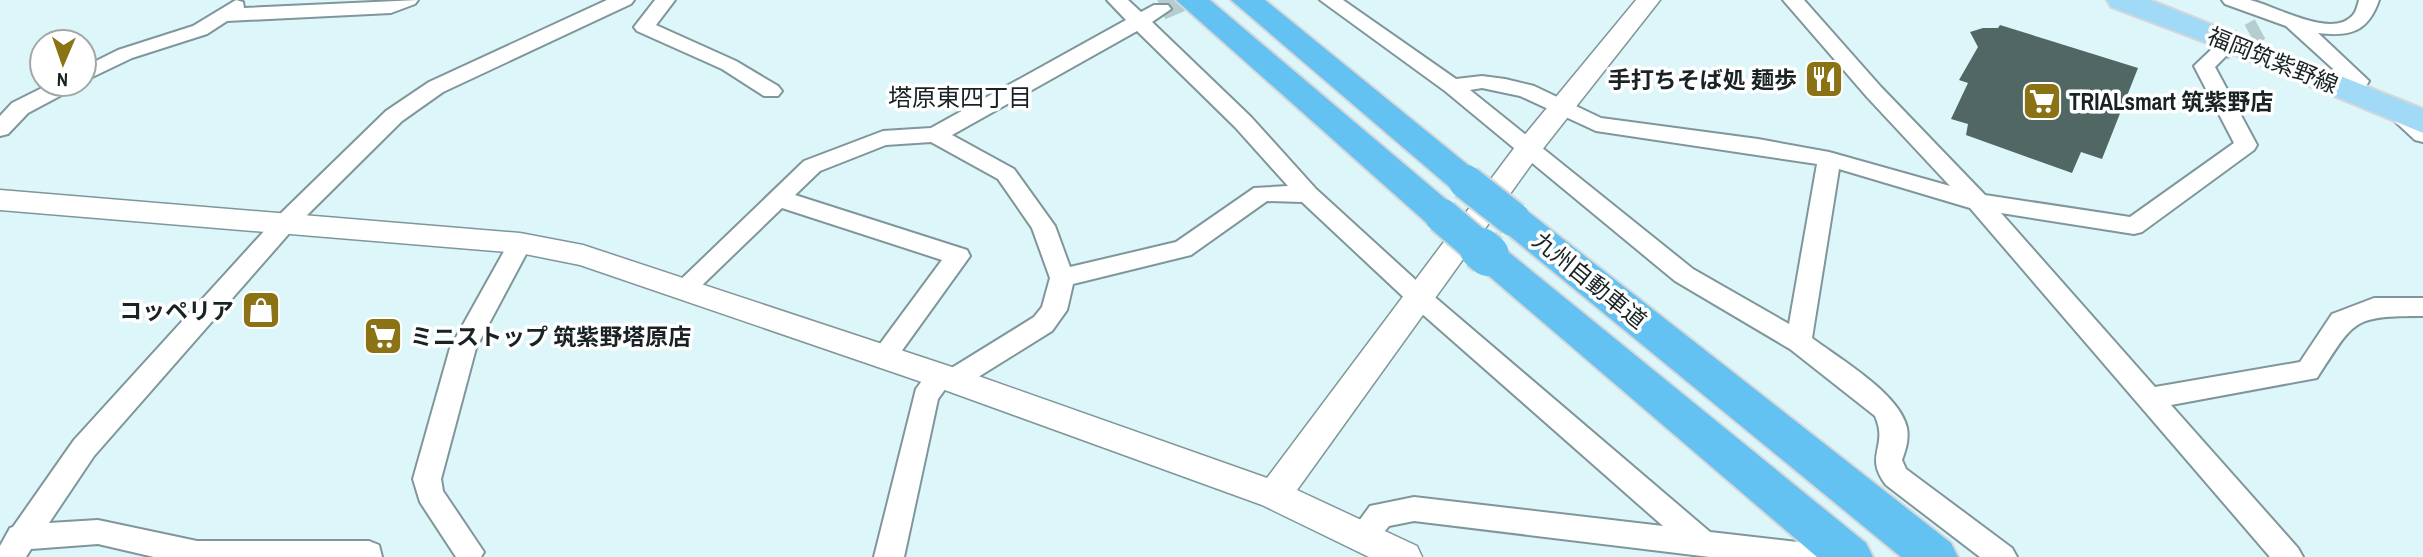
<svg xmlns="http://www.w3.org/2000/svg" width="2423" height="557" viewBox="0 0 2423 557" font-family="'Archivo Narrow','Noto Sans JP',sans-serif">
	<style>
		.building { fill: #516764 }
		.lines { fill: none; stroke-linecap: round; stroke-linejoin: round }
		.minor-tunnel { stroke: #b6cccf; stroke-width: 22; stroke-dasharray: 22 10; stroke-linecap: butt }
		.minor-casing { stroke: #7f969a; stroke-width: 4 }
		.tertiary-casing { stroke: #7f969a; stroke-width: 3 }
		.primary-casing { stroke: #d6d7d8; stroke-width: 4 }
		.motorway-casing { stroke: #d6d7d8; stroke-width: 4 }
		.minor { fill: #fff; fill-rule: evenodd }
		.tertiary { fill: #fff; fill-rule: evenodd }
		.primary { fill: #a1daf7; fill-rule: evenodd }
		.motorway { fill: #63c2f1; fill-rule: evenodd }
		.motorway-bridge-far1-casing { stroke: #d6d7d8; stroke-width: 38; stroke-linecap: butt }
		.motorway-bridge-casing { stroke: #d6d7d8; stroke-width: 46; stroke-linecap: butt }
		.motorway-bridge-far1 { stroke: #63c2f1; stroke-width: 34 }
		.motorway-bridge { stroke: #63c2f1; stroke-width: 42 }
		.labels { text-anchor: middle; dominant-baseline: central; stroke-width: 7; stroke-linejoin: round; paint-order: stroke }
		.street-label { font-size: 23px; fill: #192224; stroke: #fff }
		.poi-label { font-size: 23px; font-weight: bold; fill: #192224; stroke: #fff; text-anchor: end }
		.neighbourhood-label { font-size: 24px; fill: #192224; stroke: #fff }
	</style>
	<rect width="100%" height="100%" fill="#ddf6fa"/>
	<path class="building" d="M2000,25L2138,68L2102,159L2081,152L2072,173L1966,135L1968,124L1951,119L1968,83L1959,80L1978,47L1970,32L1983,28H1998Z"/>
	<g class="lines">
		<path class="minor-tunnel" d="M1161,9L1183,0
			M2222,50L2260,29"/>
		<g class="minor-casing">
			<path id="minor" d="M236,0L243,2L244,8L418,0L415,4L391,13L227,21L207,34L132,58L84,81V67L118,50L193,26Z
				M607,0H634L631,4L443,92L402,121L293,229L94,456L49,523L98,520L197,541H369L379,545L382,557H154L98,544L31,549L26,557H0V546L10,528L13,527L74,440L277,217L386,111L429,82Z
				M655,0H675L656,25L736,61L778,86L782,91L778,96H764L722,69L637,31L634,27Z
				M1107,0H1128L1141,12L1154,5H1168L1171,9L1152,22L1251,117L1316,189L1430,293L1710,532L1815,544L1825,548L1830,557H1710L1414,521L1389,526C1378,539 1371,551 1353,545L1348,536L1370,506L1414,497L1663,526L1412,305L1302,202L1267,201L1191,255L1073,284L1067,310L1052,331L962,387L953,390L946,388L938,399L904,557H874L916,389C926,376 932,363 950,369L1034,317L1042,307L1050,278L1032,228L998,179L931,142L886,145L820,171L795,195L967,250L970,256L893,363L884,366L875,363L871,356L942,260L782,208L694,293L685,296L676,293L673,287L804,161L883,131L931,128L1126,20ZM1137,31L1235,127L1288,186L1254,188L1176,242L1070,267L1055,226L1014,169L952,135Z
				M1320,0H1343L1456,79L1482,76L1505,79L1534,86L1601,118L1758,139L1829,152L1950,186L1867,97L1783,0H1804L1881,87L1985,195L2130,217L2234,143L2194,66L2215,46H2229L2232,50L2215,67L2257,145L2254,150L2142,232L2134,234L2001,213L2155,387L2300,362L2332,314L2374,298H2423V316C2351,316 2355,320 2317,378L2171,405L2298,548L2303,557H2270L1970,208L1839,169L1812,338C1840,359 1900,394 1907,428C1909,440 1906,449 1902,460L1906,469L2012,548L2017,557H1980L1886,485C1863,455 1889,447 1875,416L1790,349L1675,281L1445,91ZM1482,88L1520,96L1596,131L1817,164L1789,324L1693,269L1470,90Z
				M2222,0C2231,0 2241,0 2250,0C2274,5 2332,40 2353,15C2356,12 2358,4 2359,0H2379C2368,32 2350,37 2318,33L2369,81L2366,86H2352L2286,26L2225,4Z
				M50,84H77L73,89L28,113L8,134L0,136V116L12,103Z
				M2395,102L2403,104L2423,123V142L2415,140L2387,114L2384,109L2387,104Z
				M520,235L528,237L532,243L476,348L441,479L443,491L484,552L481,557H456L420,502L413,479L450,348L512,237Z"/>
		</g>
		<g class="tertiary-casing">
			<path id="tertiary" d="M1636,0H1660L1538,155L1297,490L1417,546L1422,557H1369L1262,505L942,389L580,265L520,253L0,210V190L520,233L583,245L964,371L1267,478L1518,143Z"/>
		</g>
		<g class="primary-casing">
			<path id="primary" d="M2107,0H2150L2423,109V133L2204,42L2111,7Z"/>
		</g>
		<g class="motorway-casing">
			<path id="motorway" d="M1176,0H1210L1455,207L1460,216L1455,225L1442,229L1429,225Z
				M1231,0H1265L1479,174L1484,182L1479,190L1466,194L1453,190Z
				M1513,206L1526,210L1951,543L1958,557H1901L1500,228L1495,219L1500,210Z
				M1488,242L1501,246L1866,543L1873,557H1817L1475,264L1469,255L1475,246Z"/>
		</g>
		<use href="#minor" class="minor"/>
		<use href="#tertiary" class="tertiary"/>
		<use href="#primary" class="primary"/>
		<use href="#motorway" class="motorway"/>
		<g class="motorway-bridge-far1-casing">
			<path id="motorway-bridge-far1" d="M1466,182L1513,219
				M1442,216L1483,251"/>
		</g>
		<g class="motorway-bridge-casing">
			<path id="motorway-bridge" d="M1481,249L1488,255"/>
		</g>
		<use href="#motorway-bridge-far1" class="motorway-bridge-far1"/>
		<use href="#motorway-bridge" class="motorway-bridge"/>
	</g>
	<defs>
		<g id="restaurant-square" transform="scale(2.0125)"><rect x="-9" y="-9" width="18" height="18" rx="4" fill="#8a7215" stroke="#fff"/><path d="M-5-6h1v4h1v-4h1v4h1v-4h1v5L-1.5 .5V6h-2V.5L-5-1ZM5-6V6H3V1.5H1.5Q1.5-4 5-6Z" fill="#fff"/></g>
		<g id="supermarket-square" transform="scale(2.0125)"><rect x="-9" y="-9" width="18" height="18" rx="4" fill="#8a7215" stroke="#fff"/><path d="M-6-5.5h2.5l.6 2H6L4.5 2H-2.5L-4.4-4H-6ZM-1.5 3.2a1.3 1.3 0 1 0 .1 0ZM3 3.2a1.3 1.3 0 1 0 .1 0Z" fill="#fff"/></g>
		<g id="shop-square" transform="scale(2.0125)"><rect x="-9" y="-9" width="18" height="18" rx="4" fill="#8a7215" stroke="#fff"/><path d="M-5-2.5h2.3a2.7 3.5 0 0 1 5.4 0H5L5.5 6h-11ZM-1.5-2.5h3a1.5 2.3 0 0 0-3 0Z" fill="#fff"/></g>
	</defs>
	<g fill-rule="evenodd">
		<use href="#restaurant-square" x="1824" y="79"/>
		<use href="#supermarket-square" x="2042" y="101"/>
		<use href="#shop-square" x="261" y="310"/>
		<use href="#supermarket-square" x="383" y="336"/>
	</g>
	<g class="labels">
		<g class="street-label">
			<text transform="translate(2273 60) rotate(22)">福岡筑紫野線</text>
			<text transform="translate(1590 280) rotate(39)">九州自動車道</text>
		</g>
		<g class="poi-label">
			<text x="1797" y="79">手打ちそば処 麺歩</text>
			<text x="2069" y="101" text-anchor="start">TRIALsmart 筑紫野店</text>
			<text x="234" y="310">コッペリア</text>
			<text x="410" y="336" text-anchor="start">ミニストップ 筑紫野塔原店</text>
		</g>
		<g class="neighbourhood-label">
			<text x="960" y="97">塔原東四丁目</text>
		</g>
	</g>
	<g transform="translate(63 63) rotate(182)"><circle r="33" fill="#ffffff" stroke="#a3a7a7" stroke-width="2"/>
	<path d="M0-5L12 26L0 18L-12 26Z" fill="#8a7215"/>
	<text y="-10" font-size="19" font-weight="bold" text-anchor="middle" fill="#192224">N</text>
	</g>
</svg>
